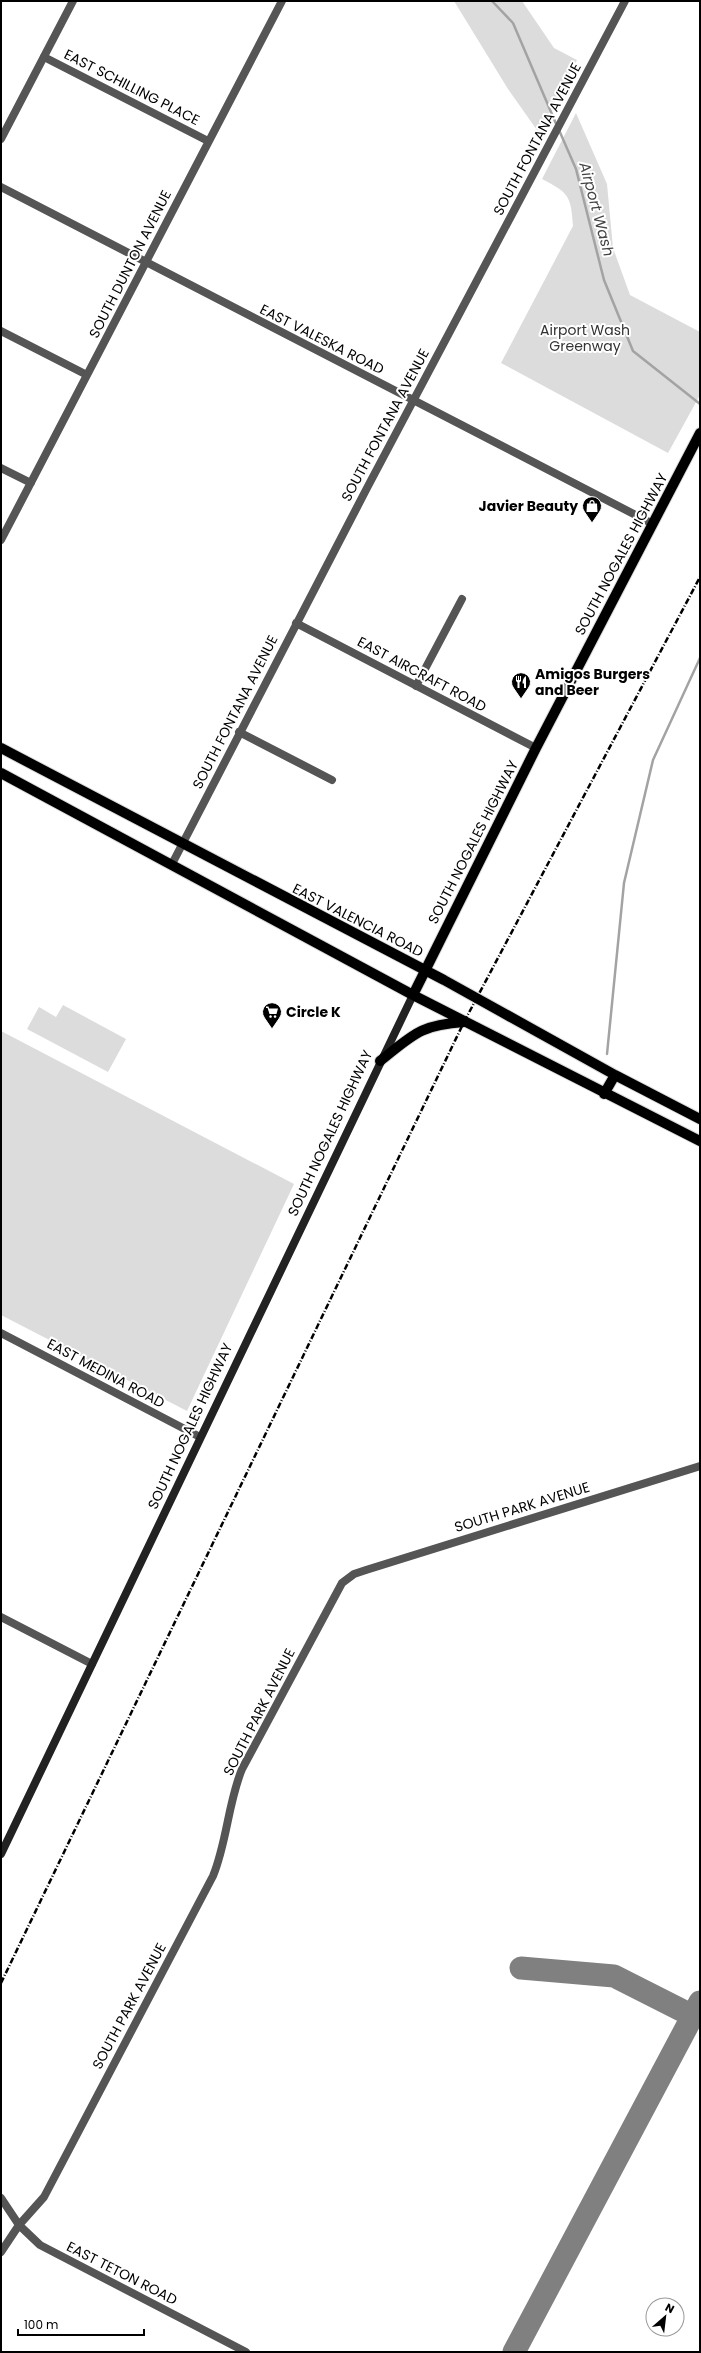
<svg xmlns="http://www.w3.org/2000/svg" width="701" height="2353" viewBox="0 0 701 2353" font-family="Poppins,sans-serif">
	<style>
		.green { fill: #dcdcdc }
		.lines { fill: none; stroke-linecap: round; stroke-linejoin: round }
		.stream { stroke: #a3a3a3; stroke-width: 2.5 }
		.taxiway { stroke: #808080; stroke-width: 23 }
		.primary-casing { stroke: #dbdbdb; stroke-width: 12 }
		.minor { stroke: #555; stroke-width: 8 }
		.tertiary { stroke: #555; stroke-width: 8 }
		.secondary { stroke: #222; stroke-width: 8 }
		.primary { stroke: #000; stroke-width: 10 }
		.rail { stroke: #000; stroke-width: 2.5; stroke-dasharray: 6 2 1 2; stroke-linecap: butt }
		.labels { text-anchor: middle; dominant-baseline: central; stroke-width: 4; stroke-linejoin: round; paint-order: stroke }
		.street-label { font-size: 14px; fill: #000; stroke: #fff }
		.park-label { font-size: 14px; fill: #333; stroke: #fff }
		.poi-label { font-size: 14px; font-weight: bold; fill: #000; stroke: #fff; text-anchor: start }
		.water-label { font-size: 15px; font-style: italic; fill: #444; stroke: #fff }
	</style>
	<rect width="100%" height="100%" fill="#fff"/>
	<path class="green" d="M454,1H522L554,48L577,60L539,133L508,89Z
		M576,113L607,184L613,248L630,295L700,332V395L668,453L501,363L573,226C571,196 569,193 542,179Z
		M63,1005L126,1039L108,1072L27,1029L39,1007L56,1017Z
		M1,1031L294,1184L187,1411L1,1315Z"/>
	<g class="lines">
		<path class="stream" d="M492,1L513,23L557,126
			M559,130L576,169L604,280L633,351L700,404
			M607,1054L624,883L653,760L700,658"/>
		<path class="taxiway" d="M521,1968L614,1976L693,2016
			M514,2352L700,2002"/>
		<g class="primary-casing">
			<path id="primary" d="M1,748L444,980L615,1075L700,1119
				M1,773L413,995L700,1141
				M413,995L536,748L700,433
				M380,1061C414,1034 420,1025 464,1022
				M604,1094L615,1075"/>
		</g>
		<path class="minor" d="M44,57L208,141
			M1,187L653,524
			M1,331L87,375
			M1,468L31,483
			M1,540L282,1
			M296,623L536,748
			M416,686L462,599
			M239,732L332,780
			M172,864L367,488L625,1
			M1,1333L200,1437
			M1,1617L92,1664
			M1,2198L19,2225L40,2245L246,2352
			M1,2252L19,2225L44,2197L213,1876C227,1842 228,1803 242,1769L342,1583L354,1574L366,1570L700,1466"/>
		<path class="tertiary" d="M1,139L73,1"/>
		<path class="secondary" d="M1,1854L413,995"/>
		<use href="#primary" class="primary"/>
		<path class="rail" d="M1,1983L464,1022L700,577"/>
	</g>
	<defs>
		<g id="shop-pin" transform="scale(1)"><path d="M0 17L-7.5 6A9.5 9.5 0 1 1 7.5 6Z" fill="#000" stroke="#fff"/><path d="M-5-2.5h2.3a2.7 3.5 0 0 1 5.4 0H5L5.5 6h-11ZM-1.5-2.5h3a1.5 2.3 0 0 0-3 0Z" fill="#fff"/></g>
		<g id="restaurant-pin" transform="scale(1)"><path d="M0 17L-7.5 6A9.5 9.5 0 1 1 7.5 6Z" fill="#000" stroke="#fff"/><path d="M-5-6h1v4h1v-4h1v4h1v-4h1v5L-1.5 .5V6h-2V.5L-5-1ZM5-6V6H3V1.5H1.5Q1.5-4 5-6Z" fill="#fff"/></g>
		<g id="supermarket-pin" transform="scale(1)"><path d="M0 17L-7.5 6A9.5 9.5 0 1 1 7.5 6Z" fill="#000" stroke="#fff"/><path d="M-6-5.5h2.5l.6 2H6L4.5 2H-2.5L-4.4-4H-6ZM-1.5 3.2a1.3 1.3 0 1 0 .1 0ZM3 3.2a1.3 1.3 0 1 0 .1 0Z" fill="#fff"/></g>
	</defs>
	<g fill-rule="evenodd">
		<use href="#shop-pin" x="592" y="506"/>
		<use href="#restaurant-pin" x="521" y="682"/>
		<use href="#supermarket-pin" x="272" y="1012"/>
	</g>
	<g class="labels">
		<g class="street-label">
			<text transform="translate(132 87) rotate(27)">EAST SCHILLING PLACE</text>
			<text transform="translate(537 139) rotate(-62)">SOUTH FONTANA AVENUE</text>
			<text transform="translate(130 264) rotate(-63)">SOUTH DUNTON AVENUE</text>
			<text transform="translate(322 339) rotate(27)">EAST VALESKA ROAD</text>
			<text transform="translate(385 425) rotate(-62)">SOUTH FONTANA AVENUE</text>
			<text transform="translate(621 554) rotate(-62)">SOUTH NOGALES HIGHWAY</text>
			<text transform="translate(422 674) rotate(28)">EAST AIRCRAFT ROAD</text>
			<text transform="translate(235 712) rotate(-63)">SOUTH FONTANA AVENUE</text>
			<text transform="translate(473 842) rotate(-63)">SOUTH NOGALES HIGHWAY</text>
			<text transform="translate(358 920) rotate(27)">EAST VALENCIA ROAD</text>
			<text transform="translate(330 1133) rotate(-65)">SOUTH NOGALES HIGHWAY</text>
			<text transform="translate(106 1373) rotate(28)">EAST MEDINA ROAD</text>
			<text transform="translate(190 1426) rotate(-65)">SOUTH NOGALES HIGHWAY</text>
			<text transform="translate(522 1507) rotate(-17)">SOUTH PARK AVENUE</text>
			<text transform="translate(259 1712) rotate(-63)">SOUTH PARK AVENUE</text>
			<text transform="translate(129 2006) rotate(-62)">SOUTH PARK AVENUE</text>
			<text transform="translate(122 2273) rotate(27)">EAST TETON ROAD</text>
		</g>
		<g class="park-label">
			<text x="585" y="330">Airport Wash<tspan x="585" dy="16">Greenway</tspan></text>
		</g>
		<g class="poi-label">
			<text x="578" y="506" text-anchor="end">Javier Beauty</text>
			<text x="535" y="674">Amigos Burgers<tspan x="535" dy="16">and Beer</tspan></text>
			<text x="286" y="1012">Circle K</text>
		</g>
		<g class="water-label">
			<text transform="translate(597 209) rotate(75)">Airport Wash</text>
		</g>
	</g>
	<rect width="701" height="2353" fill="none" stroke="#000000" stroke-width="4"/>
	<g transform="translate(665 2317) rotate(28)"><circle r="19" fill="#ffffff" stroke="#999999"/>
	<path d="M0-3L7 15L0 10L-7 15Z" fill="#000000"/>
	<text y="-6" font-size="11" font-weight="bold" text-anchor="middle" fill="#000000">N</text>
	</g>
	<path d="M18 2329v6h126v-6" fill="none" stroke="#000000" stroke-width="2"/>
	<text x="24" y="2329" font-size="12" fill="#000000" stroke="#ffffff" stroke-width="3" paint-order="stroke">100 m</text>
</svg>
